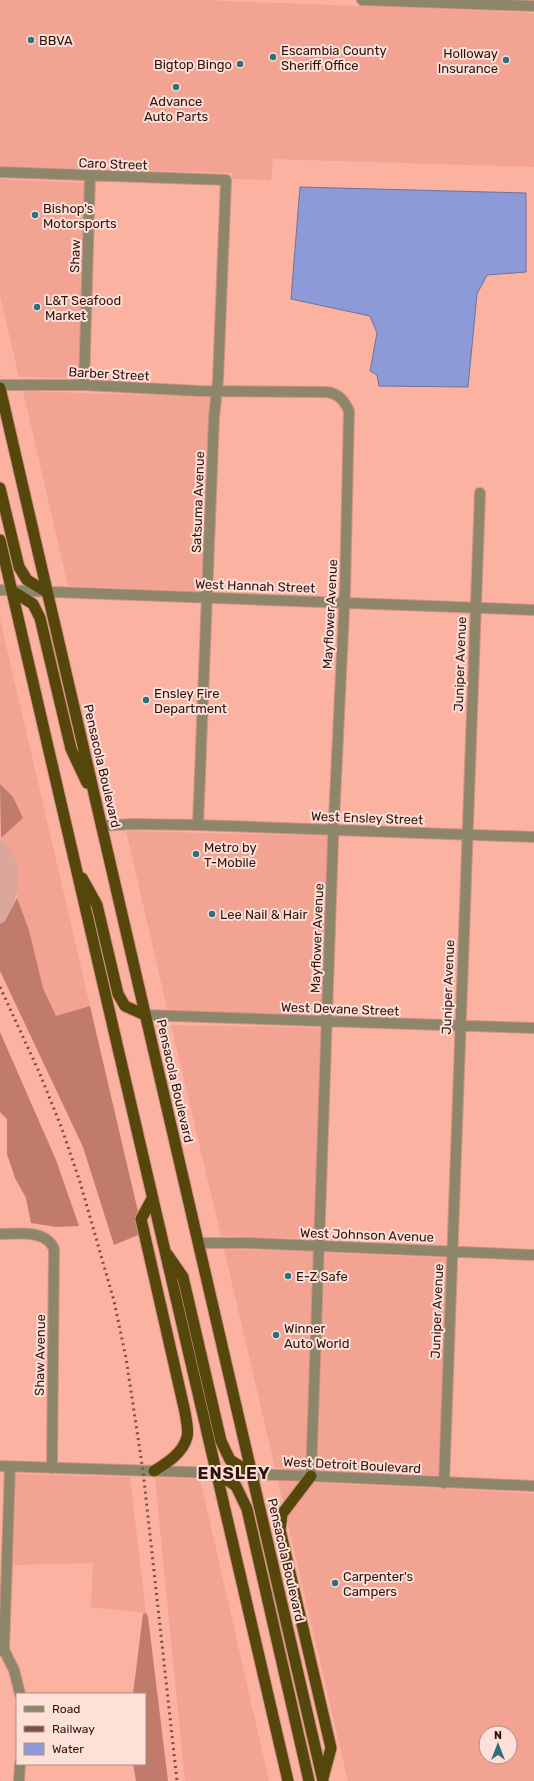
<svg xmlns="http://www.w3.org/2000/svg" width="534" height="1781" viewBox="0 0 534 1781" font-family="Rubik,sans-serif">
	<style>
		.built { fill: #f3a391; fill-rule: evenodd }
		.green { fill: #dba79c }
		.forest { fill: #c17b6c }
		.water { fill: #8c9ad7; stroke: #70729b }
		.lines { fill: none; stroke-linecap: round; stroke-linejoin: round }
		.minor-casing { stroke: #d29284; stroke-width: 12 }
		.tertiary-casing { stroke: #d29284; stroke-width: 12 }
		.trunk-casing { stroke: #d29284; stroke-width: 13 }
		.minor { stroke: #8e866a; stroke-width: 10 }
		.tertiary { stroke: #8e866a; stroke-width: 10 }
		.trunk { stroke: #55460c; stroke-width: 11 }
		.rail { stroke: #7b4e45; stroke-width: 3; stroke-dasharray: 2 4; stroke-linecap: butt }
		.poi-dot { fill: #2c717f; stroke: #ffe0d8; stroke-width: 1.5 }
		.labels { text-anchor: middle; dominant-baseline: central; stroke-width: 4; stroke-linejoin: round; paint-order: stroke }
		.poi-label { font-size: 13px; fill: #2e130e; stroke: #ffe0d8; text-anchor: start }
		.street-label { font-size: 13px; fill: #2e130e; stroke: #ffe0d8 }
		.district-label { font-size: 17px; font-weight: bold; letter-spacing: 1px; fill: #2e130e; stroke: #ffe0d8 }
	</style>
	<rect width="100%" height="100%" fill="#fbb2a1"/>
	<path class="built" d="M0,0H203L534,13V167L273,159L271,180L232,179V173L0,166Z
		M0,179L84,183L79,378L19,377L0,295Z
		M23,391L210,397L202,591L68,586Z
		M0,619L90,1006L56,1017L43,988L29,930L17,898V863L1,838L23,817L0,784Z
		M126,831L328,836L322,1014L168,1012Z
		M171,1025L327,1028L323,1239L221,1236Z
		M224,1249L314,1252L305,1469L275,1468Z
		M325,1253L446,1258L439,1475L317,1469Z
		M15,1474L130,1477L146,1613L91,1607L93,1563L13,1565Z
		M155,1478L200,1479L269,1781H185Z
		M278,1481L534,1493V1781H348ZM486,1733H510V1757H486Z"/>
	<path class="green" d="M0,838C5,843 15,856 17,864C21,879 15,916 0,924Z"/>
	<path class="forest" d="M0,784L13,797L23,818L1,838Z
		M17,898L29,930L43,988L56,1016L90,1006L143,1233L114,1245L83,1147L0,971V924L5,921Z
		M0,1032L56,1160L79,1226L56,1227L31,1223L26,1198L15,1178L7,1154V1119L0,1112Z
		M146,1613L148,1617L168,1781H136L133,1764H145V1694H133L143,1614Z"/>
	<path class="water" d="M300,187L526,193V272L487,275L477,294L468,387L379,386L377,375L370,371L377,333L370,316L291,299Z"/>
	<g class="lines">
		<g class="minor-casing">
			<path id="minor" d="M0,172L226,180L218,380L214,417L198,825
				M0,385H84L199,391L327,392C339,394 344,400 349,411L345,590L333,840L311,1476
				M84,385L90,176
				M0,590L534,610
				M101,826L132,824L198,825L534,837
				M145,1015L534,1028
				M0,1234C18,1234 46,1229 54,1249L52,1468
				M198,1243H247L534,1255
				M444,1483L480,493
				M4,1650L10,1467
				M0,1651L4,1650L14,1670L20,1694
				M19,1781L20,1764"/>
		</g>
		<g class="tertiary-casing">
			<path id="tertiary" d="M362,0L534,6
				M0,1466L311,1476L534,1486"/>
		</g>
		<g class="trunk-casing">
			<path id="trunk" d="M0,388L323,1781
				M0,488L19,567L27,580L47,592
				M0,540L288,1781
				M12,591L33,604L40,618L71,749L87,783
				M82,878L97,905L118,994L125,1006L145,1015
				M152,1199L141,1219L185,1412C186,1419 189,1431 187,1437C183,1453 167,1463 154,1471
				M167,1254L183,1277L221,1441L230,1460L252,1474
				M216,1473L236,1486L247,1509L309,1781
				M311,1476L282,1514L280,1530L331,1748L323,1778"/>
		</g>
		<use href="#minor" class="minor"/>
		<use href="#tertiary" class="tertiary"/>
		<use href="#trunk" class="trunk"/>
		<path class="rail" d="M0,987L40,1074L62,1129L80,1182L114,1301L126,1358L143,1471L177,1781"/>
	</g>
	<g class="poi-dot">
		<circle cx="31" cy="40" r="4"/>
		<circle cx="273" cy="57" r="4"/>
		<circle cx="506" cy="60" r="4"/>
		<circle cx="240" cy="64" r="4"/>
		<circle cx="176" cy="87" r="4"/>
		<circle cx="35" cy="215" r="4"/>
		<circle cx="37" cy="307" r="4"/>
		<circle cx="146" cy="700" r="4"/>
		<circle cx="196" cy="854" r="4"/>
		<circle cx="212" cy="914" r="4"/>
		<circle cx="288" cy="1276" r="4"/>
		<circle cx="276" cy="1335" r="4"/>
		<circle cx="335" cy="1583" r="4"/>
	</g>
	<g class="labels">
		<g class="poi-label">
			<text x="39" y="40">BBVA</text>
			<text x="281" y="50">Escambia County<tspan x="281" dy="15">Sheriff Office</tspan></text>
			<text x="498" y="53" text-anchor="end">Holloway<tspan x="498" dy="15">Insurance</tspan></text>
			<text x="232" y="64" text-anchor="end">Bigtop Bingo</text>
			<text x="176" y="101" text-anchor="middle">Advance<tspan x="176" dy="15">Auto Parts</tspan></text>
			<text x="43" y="208">Bishop's<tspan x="43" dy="15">Motorsports</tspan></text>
			<text x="45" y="300">L&amp;T Seafood<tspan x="45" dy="15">Market</tspan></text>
			<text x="154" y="693">Ensley Fire<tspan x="154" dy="15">Department</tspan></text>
			<text x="204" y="847">Metro by<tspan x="204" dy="15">T-Mobile</tspan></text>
			<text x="220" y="914">Lee Nail &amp; Hair</text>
			<text x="296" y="1276">E-Z Safe</text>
			<text x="284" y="1328">Winner<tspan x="284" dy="15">Auto World</tspan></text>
			<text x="343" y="1576">Carpenter's<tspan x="343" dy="15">Campers</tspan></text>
		</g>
		<g class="street-label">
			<text transform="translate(113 164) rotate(2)">Caro Street</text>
			<text transform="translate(75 256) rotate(-88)">Shaw</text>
			<text transform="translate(109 374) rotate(3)">Barber Street</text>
			<text transform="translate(198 502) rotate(-88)">Satsuma Avenue</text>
			<text transform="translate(255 586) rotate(2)">West Hannah Street</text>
			<text transform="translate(330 614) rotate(-87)">Mayflower Avenue</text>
			<text transform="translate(460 664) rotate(-88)">Juniper Avenue</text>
			<text transform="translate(102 766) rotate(77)">Pensacola Boulevard</text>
			<text transform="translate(367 818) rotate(2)">West Ensley Street</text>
			<text transform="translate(317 938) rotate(-88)">Mayflower Avenue</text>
			<text transform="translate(448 987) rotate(-88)">Juniper Avenue</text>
			<text transform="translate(340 1009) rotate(2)">West Devane Street</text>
			<text transform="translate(175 1081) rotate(77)">Pensacola Boulevard</text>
			<text transform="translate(367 1235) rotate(2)">West Johnson Avenue</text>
			<text transform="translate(437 1311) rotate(-88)">Juniper Avenue</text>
			<text transform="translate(40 1355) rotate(-89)">Shaw Avenue</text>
			<text transform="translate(352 1465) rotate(3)">West Detroit Boulevard</text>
			<text transform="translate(286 1560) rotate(77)">Pensacola Boulevard</text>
		</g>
		<g class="district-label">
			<text x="234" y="1473">ENSLEY</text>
		</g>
	</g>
	<rect x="16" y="1693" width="130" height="72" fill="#ffe0d8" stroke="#ab8e87"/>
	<rect x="24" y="1706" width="20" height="6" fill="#8e866a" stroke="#ab8e87"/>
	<text x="52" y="1713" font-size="12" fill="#2e130e">Road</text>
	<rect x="24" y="1726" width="20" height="6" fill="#7b4e45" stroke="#ab8e87"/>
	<text x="52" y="1733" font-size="12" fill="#2e130e">Railway</text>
	<rect x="24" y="1743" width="20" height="12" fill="#8c9ad7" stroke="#ab8e87"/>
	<text x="52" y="1753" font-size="12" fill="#2e130e">Water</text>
	<g transform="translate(498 1745)"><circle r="19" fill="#ffe0d8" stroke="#ab8e87"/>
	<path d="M0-3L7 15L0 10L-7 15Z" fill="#2c717f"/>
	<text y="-6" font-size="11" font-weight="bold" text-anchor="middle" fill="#2e130e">N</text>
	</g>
</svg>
